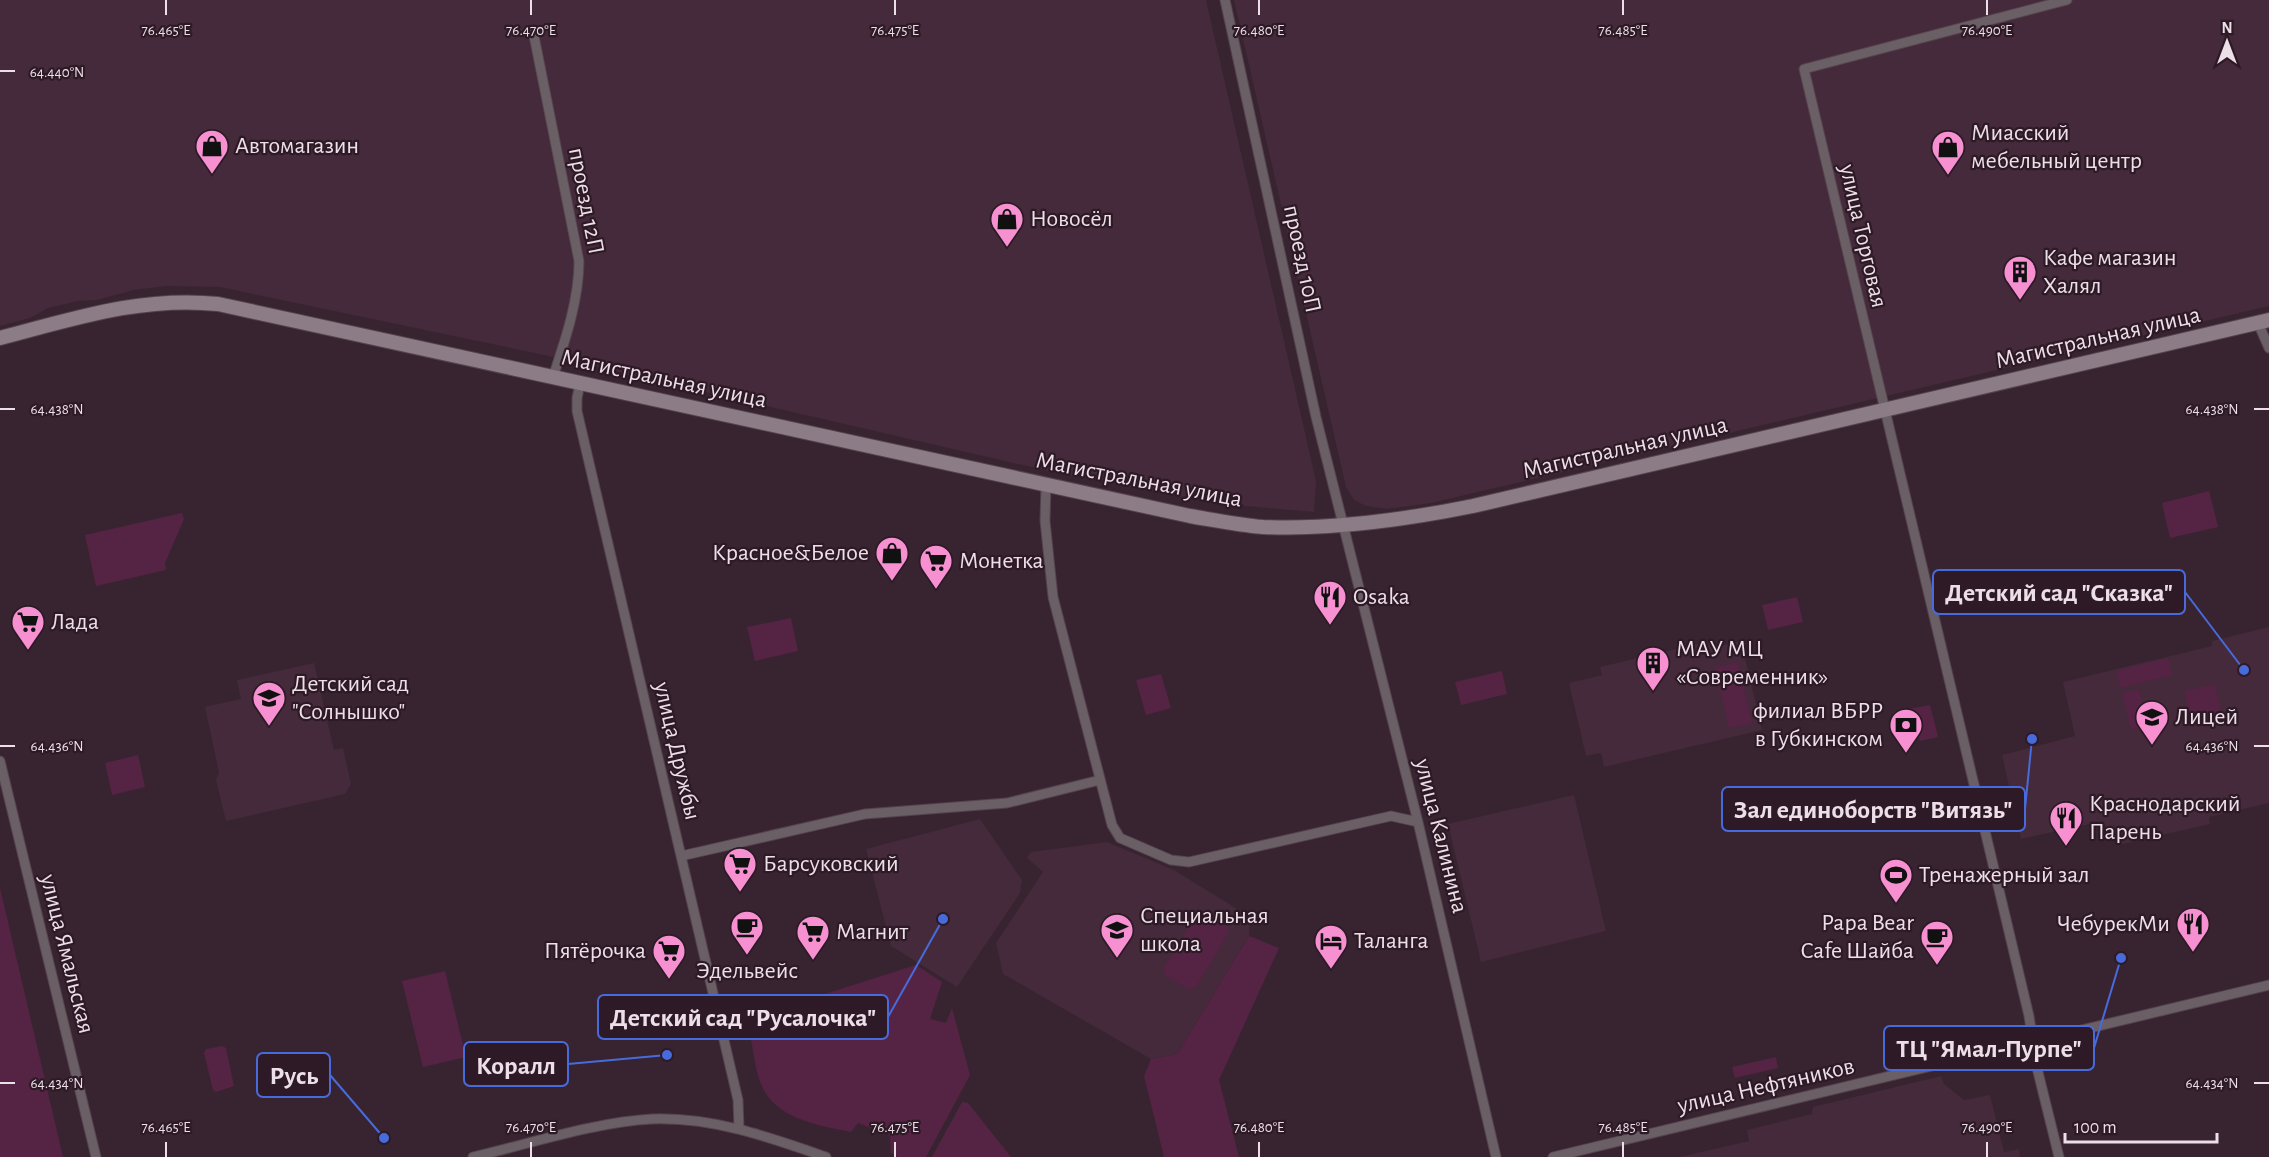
<svg xmlns="http://www.w3.org/2000/svg" width="2269" height="1157" viewBox="0 0 2269 1157" font-family="'Alegreya Sans',sans-serif">
	<style>
		.built { fill: #442a3a }
		.green { fill: #552344 }
		.lines { fill: none; stroke-linecap: round; stroke-linejoin: round }
		.street-casing { stroke: #55424d; stroke-width: 11 }
		.secondary-casing { stroke: #55424d; stroke-width: 16 }
		.street { stroke: #695f65; stroke-width: 9 }
		.secondary { stroke: #8c7c85; stroke-width: 14 }
		.ticks { fill: none; stroke: #eddfe7; stroke-width: 2 }
		.labels { text-anchor: middle; dominant-baseline: central; stroke-width: 4.5; stroke-linejoin: round; paint-order: stroke }
		.poi-label { font-size: 24px; fill: #eddfe7; stroke: #2d1a26; text-anchor: start }
		.street-label { font-size: 24px; fill: #eddfe7; stroke: #2d1a26 }
		.ticks-label { font-size: 15px; text-anchor: middle; fill: #eddfe7; stroke: #2d1a26; stroke-width: 4.5; stroke-linejoin: round; paint-order: stroke }
		.leader { fill: none; stroke: #476bdb; stroke-width: 2 }
		.callout-dot { fill: #476bdb; stroke: #2d1a26; stroke-width: 2 }
		.callout { fill: #2d1a26; stroke: #476bdb; stroke-width: 2 }
		.callout-label { font-size: 26px; text-anchor: middle; font-weight: bold; fill: #eddfe7 }
	</style>
	<rect width="100%" height="100%" fill="#382430"/>
	<path class="built" d="M0,0H1206L1316,481L1314,512L1245,506L1233,498L1207,494L1187,498L1040,469L544,355L220,287L166,286L134,290L97,300L78,301L48,308L30,318L0,326Z
		M1234,0H2269V306L1431,503L1388,509L1366,506L1354,500L1346,487Z
		M2269,627V803L2209,817L2210,824L2118,845L2114,831L2099,822L2021,839L2002,755L2075,736L2063,682L2212,646V641Z
		M1710,641L1712,648L1741,641L1762,730L1604,767L1601,753L1586,756L1569,683L1602,675L1600,667Z
		M314,663L334,750L343,748L351,784L345,794L226,821L216,780L219,772L205,707L241,699L237,680Z
		M1574,795L1606,931L1481,962L1448,824Z
		M980,819L1022,880L1020,893L957,987L891,946L866,849Z
		M1107,842L1174,870L1250,917L1249,936L1177,1054L1151,1059L1003,974L996,943L1043,872L1027,858L1031,852Z
		M1941,1076L1944,1084L1964,1100L1990,1095L2004,1152L2019,1149L2020,1157H1679L1749,1141L1747,1130L1812,1114L1813,1107Z"/>
	<path class="green" d="M2209,491L2218,527L2170,538L2162,503Z
		M182,513L184,519L165,563L166,570L96,586L85,535Z
		M1797,597L1803,622L1768,630L1762,605Z
		M791,618L798,651L755,661L747,627Z
		M2168,658L2172,675L2120,688L2116,671Z
		M1738,662L1752,723L1729,728L1715,667Z
		M1502,671L1507,694L1461,705L1455,682Z
		M1161,674L1171,708L1146,715L1136,680Z
		M2215,684L2221,711L2191,718L2184,691Z
		M2139,689L2148,726L2131,730L2122,693Z
		M1930,705L1938,737L1920,741L1917,730L1898,734L1893,712Z
		M138,755L145,787L112,795L105,763Z
		M0,888L63,1157H0Z
		M1201,911L1206,912L1227,925L1229,932L1197,986L1189,990L1165,975L1163,969L1196,915Z
		M1249,936L1279,948L1219,1080L1239,1157H1164L1144,1076L1151,1059L1177,1054Z
		M916,965L942,982L930,1019L946,1023L952,1008L970,1075L926,1157H898L891,1153L890,1135L858,1123L851,1132C822,1126 781,1120 765,1092C756,1077 754,1056 751,1039L766,1031L762,1014Z
		M445,971L466,1057L423,1067L402,981Z
		M222,1046L226,1048L234,1086L216,1092L213,1090L204,1053L206,1049Z
		M1776,1057L1778,1068L1735,1078L1732,1067Z
		M962,1102L968,1103L1011,1157H932Z"/>
	<g class="lines">
		<g class="street-casing">
			<path id="street" d="M1225,0L1316,417L1418,822L1496,1157
				M533,31L579,261C579,300 565,341 553,377
				M2258,323L2269,348
				M580,384L577,398V411L738,1100L739,1128
				M1046,485L1045,521L1053,597L1112,825L1120,838L1171,860L1189,862L1391,816L1418,822
				M0,761L96,1157
				M681,856L865,814L1007,803L1100,780
				M473,1157C529,1144 595,1122 652,1119C713,1117 769,1137 826,1157
				M1553,1157L2269,985
				M2059,1157L2037,1068L2029,1016L1804,69L2067,0"/>
		</g>
		<g class="secondary-casing">
			<path id="secondary" d="M0,338C73,319 141,296 218,304L1190,516C1214,520 1239,525 1263,527C1334,530 1404,520 1473,506L2269,320"/>
		</g>
		<use href="#street" class="street"/>
		<use href="#secondary" class="secondary"/>
	</g>
	<path class="ticks" d="M166,0V15M531,0V15M895,0V15M1259,0V15M1623,0V15M1987,0V15M0,71H15M0,409H15M2254,409H2269M0,746H15M2254,746H2269M0,1083H15M2254,1083H2269M166,1142V1157M531,1142V1157M895,1142V1157M1259,1142V1157M1623,1142V1157M1987,1142V1157"/>
	<defs>
		<g id="shop-pin" transform="scale(1.725)"><path d="M0 17L-7.5 6A9.5 9.5 0 1 1 7.5 6Z" fill="#f690d0" stroke="#2d1a26"/><path d="M-5-2.5h2.3a2.7 3.5 0 0 1 5.4 0H5L5.5 6h-11ZM-1.5-2.5h3a1.5 2.3 0 0 0-3 0Z" fill="#111"/></g>
		<g id="building-pin" transform="scale(1.725)"><path d="M0 17L-7.5 6A9.5 9.5 0 1 1 7.5 6Z" fill="#f690d0" stroke="#2d1a26"/><path d="M-4-6H4V6H1V3H-1V6H-4ZM-2.5-4.3h1.7v1.8h-1.7ZM.8-4.3h1.7v1.8H.8ZM-2.5-1h1.7V.8h-1.7ZM.8-1h1.7V.8H.8Z" fill="#111"/></g>
		<g id="supermarket-pin" transform="scale(1.725)"><path d="M0 17L-7.5 6A9.5 9.5 0 1 1 7.5 6Z" fill="#f690d0" stroke="#2d1a26"/><path d="M-6-5.5h2.5l.6 2H6L4.5 2H-2.5L-4.4-4H-6ZM-1.5 3.2a1.3 1.3 0 1 0 .1 0ZM3 3.2a1.3 1.3 0 1 0 .1 0Z" fill="#111"/></g>
		<g id="restaurant-pin" transform="scale(1.725)"><path d="M0 17L-7.5 6A9.5 9.5 0 1 1 7.5 6Z" fill="#f690d0" stroke="#2d1a26"/><path d="M-5-6h1v4h1v-4h1v4h1v-4h1v5L-1.5 .5V6h-2V.5L-5-1ZM5-6V6H3V1.5H1.5Q1.5-4 5-6Z" fill="#111"/></g>
		<g id="school-pin" transform="scale(1.725)"><path d="M0 17L-7.5 6A9.5 9.5 0 1 1 7.5 6Z" fill="#f690d0" stroke="#2d1a26"/><path d="M0-5L7-2L0 1L-7-2ZM-4 1L0 2.5L4 1V4Q0 6-4 4Z" fill="#111"/></g>
		<g id="bank-pin" transform="scale(1.725)"><path d="M0 17L-7.5 6A9.5 9.5 0 1 1 7.5 6Z" fill="#f690d0" stroke="#2d1a26"/><path d="M-6-4H6V4H-6ZM0-2.3a2.3 2.3 0 1 0 0 4.6a2.3 2.3 0 1 0 0-4.6Z" fill="#111"/></g>
		<g id="stadium-pin" transform="scale(1.725)"><path d="M0 17L-7.5 6A9.5 9.5 0 1 1 7.5 6Z" fill="#f690d0" stroke="#2d1a26"/><path d="M0-5a6.5 5 0 1 0 0 10a6.5 5 0 1 0 0-10ZM-3.5-1.8h7v3.6h-7Z" fill="#111"/></g>
		<g id="cafe-pin" transform="scale(1.725)"><path d="M0 17L-7.5 6A9.5 9.5 0 1 1 7.5 6Z" fill="#f690d0" stroke="#2d1a26"/><path d="M-5.5-4.5H6V0H3Q3 3.5 0 3.5H-2.5Q-5.5 3.5-5.5 0ZM3-3.2v2h1.7v-2ZM-6 4.5H4V6H-6Z" fill="#111"/></g>
		<g id="hotel-pin" transform="scale(1.725)"><path d="M0 17L-7.5 6A9.5 9.5 0 1 1 7.5 6Z" fill="#f690d0" stroke="#2d1a26"/><path d="M-6-4.5h1.5V1H6V5H4.5V3h-9V5H-6ZM-4 0a1.8 1.8 0 1 1 3.6 0ZM.5 0V-2.5h3Q6-2.5 6 0Z" fill="#111"/></g>
	</defs>
	<g fill-rule="evenodd">
		<use href="#shop-pin" x="212" y="146"/>
		<use href="#shop-pin" x="1948" y="147"/>
		<use href="#shop-pin" x="1007" y="219"/>
		<use href="#building-pin" x="2020" y="272"/>
		<use href="#shop-pin" x="892" y="553"/>
		<use href="#supermarket-pin" x="936" y="561"/>
		<use href="#restaurant-pin" x="1330" y="597"/>
		<use href="#supermarket-pin" x="28" y="622"/>
		<use href="#building-pin" x="1653" y="663"/>
		<use href="#school-pin" x="269" y="698"/>
		<use href="#school-pin" x="2152" y="717"/>
		<use href="#bank-pin" x="1906" y="725"/>
		<use href="#restaurant-pin" x="2066" y="818"/>
		<use href="#supermarket-pin" x="740" y="864"/>
		<use href="#stadium-pin" x="1896" y="875"/>
		<use href="#restaurant-pin" x="2193" y="924"/>
		<use href="#cafe-pin" x="747" y="927"/>
		<use href="#school-pin" x="1117" y="930"/>
		<use href="#supermarket-pin" x="813" y="932"/>
		<use href="#cafe-pin" x="1937" y="937"/>
		<use href="#hotel-pin" x="1331" y="941"/>
		<use href="#supermarket-pin" x="669" y="951"/>
	</g>
	<g class="labels">
		<g class="poi-label">
			<text x="1971" y="133">Миасский<tspan x="1971" dy="28">мебельный центр</tspan></text>
			<text x="235" y="146">Автомагазин</text>
			<text x="1030" y="219">Новосёл</text>
			<text x="2043" y="258">Кафе магазин<tspan x="2043" dy="28">Халял</tspan></text>
			<text x="869" y="553" text-anchor="end">Красное&amp;Белое</text>
			<text x="959" y="561">Монетка</text>
			<text x="1353" y="597">Osaka</text>
			<text x="51" y="622">Лада</text>
			<text x="1676" y="649">МАУ МЦ<tspan x="1676" dy="28">«Современник»</tspan></text>
			<text x="292" y="684">Детский сад<tspan x="292" dy="28">"Солнышко"</tspan></text>
			<text x="1883" y="711" text-anchor="end">филиал ВБРР<tspan x="1883" dy="28">в Губкинском</tspan></text>
			<text x="2175" y="717">Лицей</text>
			<text x="2089" y="804">Краснодарский<tspan x="2089" dy="28">Парень</tspan></text>
			<text x="763" y="864">Барсуковский</text>
			<text x="1919" y="875">Тренажерный зал</text>
			<text x="1140" y="916">Специальная<tspan x="1140" dy="28">школа</tspan></text>
			<text x="1914" y="923" text-anchor="end">Papa Bear<tspan x="1914" dy="28">Cafe Шайба</tspan></text>
			<text x="2170" y="924" text-anchor="end">ЧебурекМи</text>
			<text x="836" y="932">Магнит</text>
			<text x="1354" y="941">Таланга</text>
			<text x="646" y="951" text-anchor="end">Пятёрочка</text>
			<text x="747" y="971" text-anchor="middle">Эдельвейс</text>
		</g>
		<g class="street-label">
			<text transform="translate(586 201) rotate(79)">проезд 12П</text>
			<text transform="translate(1863 236) rotate(77)">улица Торговая</text>
			<text transform="translate(1302 259) rotate(78)">проезд 10П</text>
			<text transform="translate(2098 338) rotate(-13)">Магистральная улица</text>
			<text transform="translate(664 379) rotate(12)">Магистральная улица</text>
			<text transform="translate(1625 448) rotate(-13)">Магистральная улица</text>
			<text transform="translate(1139 480) rotate(11)">Магистральная улица</text>
			<text transform="translate(677 751) rotate(77)">улица Дружбы</text>
			<text transform="translate(1441 836) rotate(76)">улица Калинина</text>
			<text transform="translate(67 954) rotate(76)">улица Ямальская</text>
			<text transform="translate(1766 1086) rotate(-13)">улица Нефтяников</text>
		</g>
	</g>
	<g class="ticks-label">
		<text x="166" y="35">76.465°E</text>
		<text x="531" y="35">76.470°E</text>
		<text x="895" y="35">76.475°E</text>
		<text x="1259" y="35">76.480°E</text>
		<text x="1623" y="35">76.485°E</text>
		<text x="1987" y="35">76.490°E</text>
		<text x="57" y="77">64.440°N</text>
		<text x="57" y="414">64.438°N</text>
		<text x="2212" y="414">64.438°N</text>
		<text x="57" y="751">64.436°N</text>
		<text x="2212" y="751">64.436°N</text>
		<text x="57" y="1088">64.434°N</text>
		<text x="2212" y="1088">64.434°N</text>
		<text x="166" y="1132">76.465°E</text>
		<text x="531" y="1132">76.470°E</text>
		<text x="895" y="1132">76.475°E</text>
		<text x="1259" y="1132">76.480°E</text>
		<text x="1623" y="1132">76.485°E</text>
		<text x="1987" y="1132">76.490°E</text>
	</g>
	<path class="leader" d="M2244 670L2185 592M2032 739L2025 809M943 919L888 1017M2121 958L2094 1048M667 1055L568 1064M384 1138L330 1075"/>
	<g class="callout-dot">
		<circle cx="2244" cy="670" r="6"/>
		<circle cx="2032" cy="739" r="6"/>
		<circle cx="943" cy="919" r="6"/>
		<circle cx="2121" cy="958" r="6"/>
		<circle cx="667" cy="1055" r="6"/>
		<circle cx="384" cy="1138" r="6"/>
	</g>
	<g class="callout">
		<rect x="1933" y="570" width="252" height="44" rx="6"/>
		<rect x="1722" y="787" width="303" height="44" rx="6"/>
		<rect x="598" y="995" width="290" height="44" rx="6"/>
		<rect x="1884" y="1026" width="210" height="44" rx="6"/>
		<rect x="464" y="1042" width="104" height="44" rx="6"/>
		<rect x="257" y="1053" width="73" height="44" rx="6"/>
	</g>
	<g class="callout-label">
		<text x="2059" y="601">Детский сад "Сказка"</text>
		<text x="1873" y="818">Зал единоборств "Витязь"</text>
		<text x="743" y="1026">Детский сад "Русалочка"</text>
		<text x="1989" y="1057">ТЦ "Ямал-Пурпе"</text>
		<text x="516" y="1074">Коралл</text>
		<text x="294" y="1084">Русь</text>
	</g>
	<g transform="translate(2227 42)" stroke="#2d1a26" stroke-width="4.5" paint-order="stroke">
	<path d="M0-4.5L10 22L0 15L-10 22Z" fill="#eddfe7"/>
	<text y="-9" font-size="16" font-weight="bold" text-anchor="middle" fill="#eddfe7">N</text>
	</g>
	<path d="M2065 1133v9h152v-9" fill="none" stroke="#eddfe7" stroke-width="3"/>
	<text x="2074" y="1133" font-size="18" fill="#eddfe7" stroke="#2d1a26" stroke-width="4.5" paint-order="stroke">100 m</text>
</svg>
